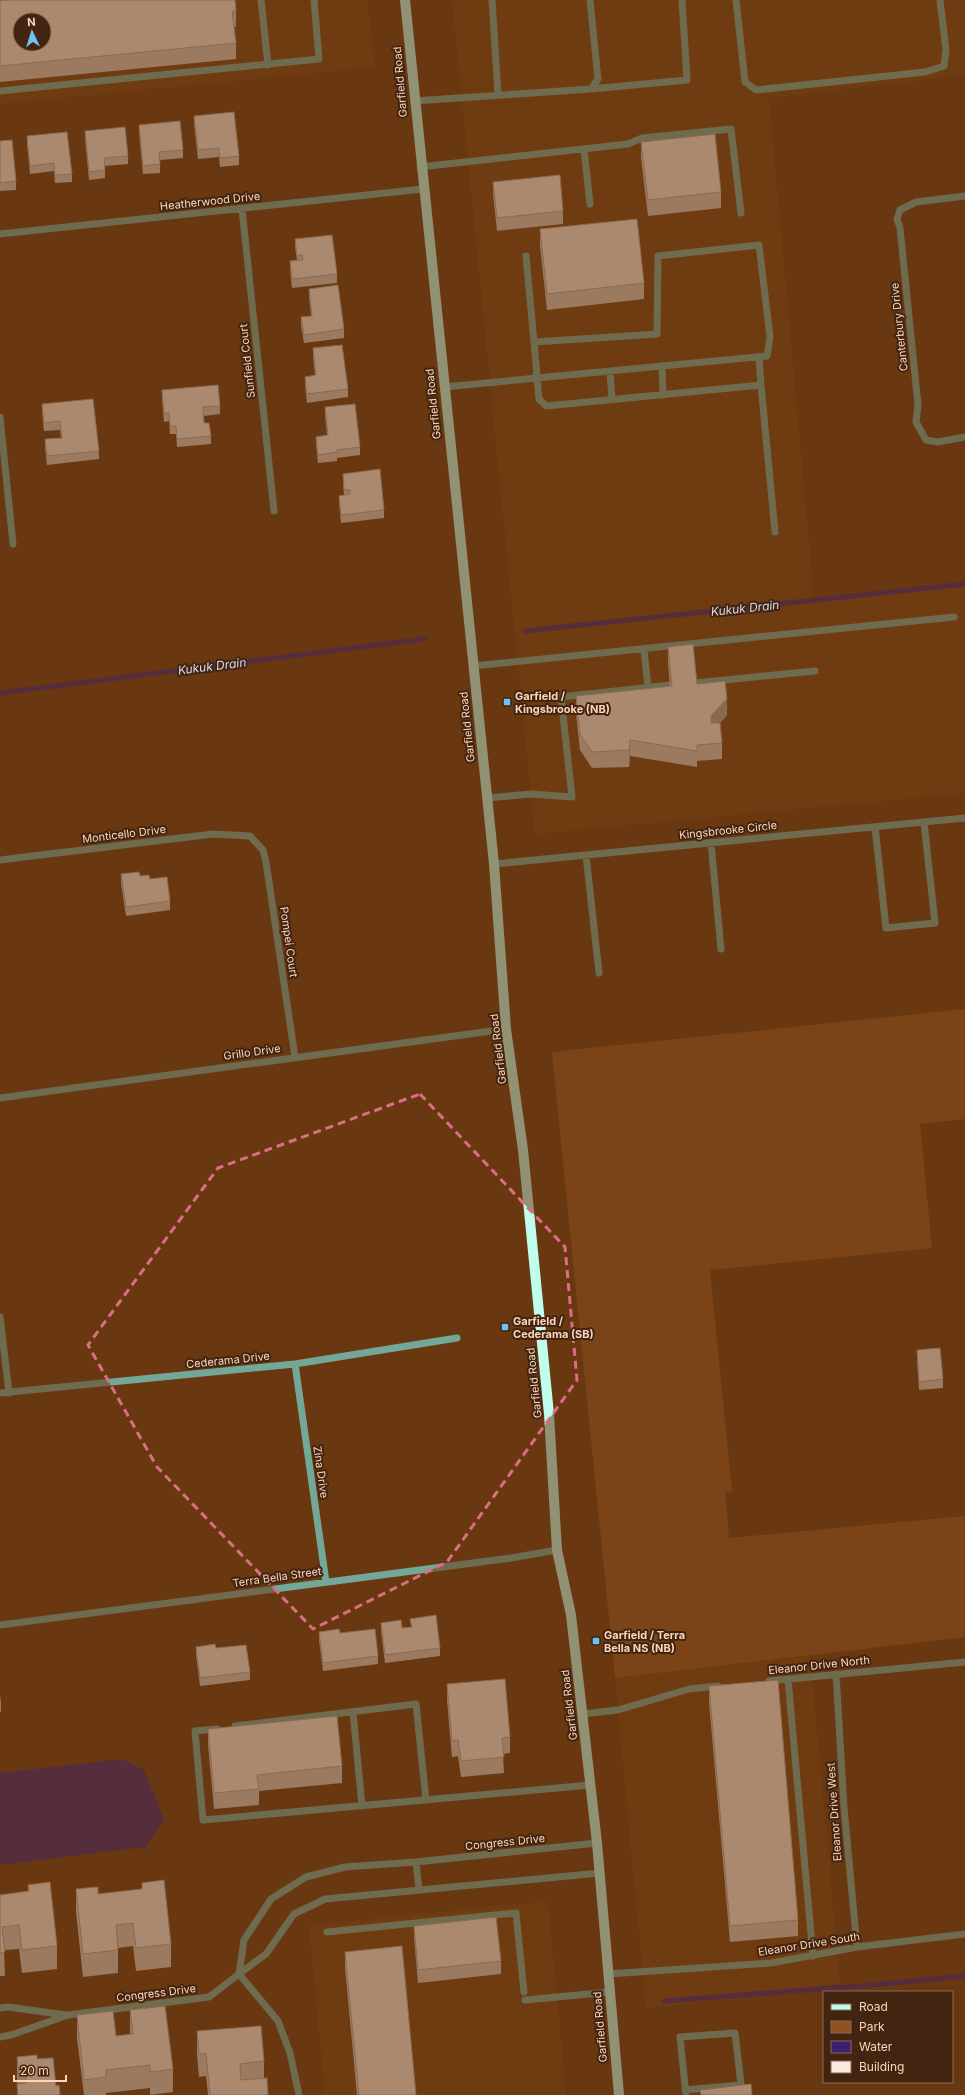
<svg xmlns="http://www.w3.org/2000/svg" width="965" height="2095" viewBox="0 0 965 2095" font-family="Inter,sans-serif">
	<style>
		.built { fill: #763f11; fill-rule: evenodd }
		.green { fill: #905223 }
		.water { fill: #3d1f72 }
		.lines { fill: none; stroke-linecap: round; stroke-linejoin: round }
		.stream { stroke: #3d1f72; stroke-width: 5 }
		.minor { stroke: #73a899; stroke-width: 7 }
		.major { stroke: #bffeeb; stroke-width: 10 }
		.wall { fill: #d7c9c1 }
		.shaded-wall { fill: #afa49d }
		.building { fill: #faeae0; stroke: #afa49d; fill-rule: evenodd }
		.marked { fill: none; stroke: #dc6d87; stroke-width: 3; stroke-dasharray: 8 5; stroke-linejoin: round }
		.poi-dot { fill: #6cc3f2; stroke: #422510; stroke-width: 1.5 }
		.labels { text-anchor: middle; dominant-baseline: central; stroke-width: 4; stroke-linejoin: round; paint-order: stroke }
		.street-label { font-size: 11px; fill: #fcd5bc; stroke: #422510 }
		.poi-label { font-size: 11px; font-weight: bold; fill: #fcd5bc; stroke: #422510; text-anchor: start }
		.water-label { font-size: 12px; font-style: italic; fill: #dbd7ef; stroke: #422510 }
	</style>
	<rect width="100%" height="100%" fill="#6a3810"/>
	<path class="built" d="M0,0H367L375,67L0,104ZM20,20H44V44H20Z
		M452,0H965V75L769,98L814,600L965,584V793L535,834Z
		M810,1655L840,1983L646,2009L615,1678Z
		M548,1901L566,2095H325L309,1925Z"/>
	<path class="green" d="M965,1009V1119L920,1124L932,1248L710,1270L732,1491L725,1492L729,1538L965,1516V1637L615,1678L552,1052Z"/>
	<path class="water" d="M121,1759L144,1770L164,1819L146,1847L0,1865V1773Z"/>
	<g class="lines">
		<path class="stream" d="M525,631L965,584
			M0,693L424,639
			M664,2001L872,1985L965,1976"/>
		<path class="minor" d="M261,0L268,65
			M492,0L498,94
			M736,0L745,82L756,90L925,72L944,66L946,50L940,0
			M0,1L7,0
			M591,89L687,80L682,0
			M0,91L319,59L314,0
			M414,101L591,89L598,79L590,0
			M584,149L590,204
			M420,167L628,144L642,138L731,129L741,213
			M965,196L916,202L900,210L897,219L900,228L918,405L916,422L926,440L938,442L965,437
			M242,209L274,511
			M0,234L423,189
			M534,342L539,399L546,406L761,385L775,532
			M759,357L761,385
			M662,366L663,395
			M610,371L612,400
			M444,387L767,356L770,337L759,245L658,256L657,334L534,342L526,256
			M0,417L13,544
			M644,649L648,688
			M473,666L954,617
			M695,683L815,671
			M487,798L531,794L572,797L561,697L670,685
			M875,827L886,928L935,923L924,822
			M711,843L721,949
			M586,855L599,973
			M0,860L213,834L250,836L263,850L266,862L295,1057
			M494,864L965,818
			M0,1098L506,1029
			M0,1317L9,1393
			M295,1364L326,1582
			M0,1393L295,1364L457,1338
			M0,1625L511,1558L557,1550
			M836,1674L844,1807L857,1947
			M788,1679L813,1956
			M769,1681L965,1662
			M353,1712L362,1806
			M582,1714L618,1710L689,1689L718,1686
			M235,1726L416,1704L426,1800
			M217,1729L195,1731L203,1820L590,1785
			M597,1843L416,1862L345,1867L306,1877L271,1899L244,1940L239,1974L266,1954L294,1914L325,1899L600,1873
			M416,1862L419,1890
			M327,1932L516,1913L524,1992
			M608,1974L771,1963L857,1947L965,1934
			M525,2000L610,1992
			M0,2008L8,2007L66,2015
			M0,2037L11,2035L68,2015L209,1997L239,1974L278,2021L290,2053L299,2095
			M685,2090L741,2085L735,2033L680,2037L686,2095"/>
		<path class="major" d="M405,0L494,864L506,1029L523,1150L549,1414L557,1550L571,1615L597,1843L619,2095"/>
	</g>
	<path class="wall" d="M0,1L236,11V27H234L236,43V59L0,82Z
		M194,116L239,156V165L220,167L219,157L198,159L194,124Z
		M139,125L183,150V158L160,160V173L143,174L139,133Z
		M85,131L128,156V164L105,166V178L89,180L85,139Z
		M27,136L72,174V182L55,183L54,171L30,174L27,144Z
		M0,141L16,181V190L0,191Z
		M641,142L721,192V208L648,216L641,158Z
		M493,182L563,211V224L497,231L493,194Z
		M540,229L644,283V299L547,310L540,246Z
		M295,239L337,274V283L292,288L290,269V261L297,260L295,247Z
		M309,289L344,329V338L304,343L301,325V317L311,316L309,297Z
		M313,348L348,389V397L307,403L305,385V377L315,375L313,357Z
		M162,390L220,406V414L204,416V423L211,436V444L177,447L176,434H170L169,421L164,422L162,399Z
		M42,404L99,451V459L47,465L45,448V439L61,438L60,430L44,431L42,412Z
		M325,407L360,447V455L337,458V461L318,463L316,445V437L327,435L325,416Z
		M343,474L384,510V518L341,523L339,504V496L344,495Z
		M668,647L697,684L727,715L720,723L722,743V759L697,761V767L630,756L629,767L592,768L580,750L576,713V696L670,686L668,663Z
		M121,874L140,876L150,879L170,901V910L126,916L121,883Z
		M917,1350L943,1379V1388L919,1390L917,1359Z
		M410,1619L440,1648V1656L385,1663L381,1631V1623L402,1628L411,1627Z
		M319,1632L340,1633L378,1656V1664L323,1671L319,1640Z
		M196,1647L216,1648L250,1672V1680L200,1686L196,1655Z
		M447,1684L510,1737V1753L503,1754L504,1773L461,1777L458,1756L452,1757L447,1700Z
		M709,1686L798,1920V1936L730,1942L709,1702Z
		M0,1695L1,1703V1712H0Z
		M208,1729L342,1766V1783L259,1791V1805L214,1809L208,1745Z
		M142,1883L171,1944V1967L136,1971L133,1946L118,1948V1973L83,1977L76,1912V1889L98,1894L142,1889Z
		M28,1885L57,1946V1969L22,1973L19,1949L4,1950L5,1976H0V1895L28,1892Z
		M414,1926L501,1961V1974L418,1983L414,1938Z
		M345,1952L416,2095H357L345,1968Z
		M130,2010L173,2069V2092L150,2095V2088L106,2093V2095H84L77,2038V2015L116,2036L130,2034Z
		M197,2031L264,2061V2079L268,2095H208L206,2076L199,2077L197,2055Z
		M17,2057L37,2059L56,2086L60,2095H17Z"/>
	<path class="shaded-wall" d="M727,699V715L711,732V716Z
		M630,740V756L629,767V750Z"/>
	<path class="building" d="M8,0H235L236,11H232L236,43L0,66V1ZM20,20H44V44H20Z
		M234,112L239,156L220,158L219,148L198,150L194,116Z
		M180,121L183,150L159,152L160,164L143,166L139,125Z
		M125,127L128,156L104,158L105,170L89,172L85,131Z
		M67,132L72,174L55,175L54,163L30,166L27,136Z
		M715,134L721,192L648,200L641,142Z
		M12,140L16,181L0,183V141Z
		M560,175L563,211L497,218L493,182Z
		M637,219L644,283L547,294L540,229Z
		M332,235L337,274L292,279L290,261L303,260L302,255L297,256L295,239Z
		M338,285L344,329L304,335L301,317L312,316L309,289Z
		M342,345L348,389L307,394L305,377L316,375L313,348Z
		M218,385L220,406L203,407L204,423H209L211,436L177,439L176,426H170L169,413H164L162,390Z
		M93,399L99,451L47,456L45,439L62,438L60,421L44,423L42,404Z
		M355,404L360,447L337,450V452L318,455L316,437L328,435L325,407Z
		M380,469L384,510L341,515L339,496L350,494V490H344L343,474Z
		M693,644L697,684L725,681L727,699L711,716V723H720L722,743L697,745V751L630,740L629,750L592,752L580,734L576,696L672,686L668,647Z
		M139,872L140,876L149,875L150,879L167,877L170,901L126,907L121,874Z
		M940,1348L943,1379L919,1382L917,1350Z
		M436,1615L440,1648L385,1655L381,1623L401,1620L402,1628L412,1627L410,1619Z
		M339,1629L340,1633L375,1629L378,1656L323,1663L319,1632Z
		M215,1644L216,1648L246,1645L250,1672L200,1678L196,1647Z
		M505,1679L510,1737L502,1738L504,1757L461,1761L458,1740L452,1741L447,1684Z
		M778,1680L798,1920L730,1926L709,1686Z
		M337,1716L342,1766L257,1775L259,1789L214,1793L208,1729Z
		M164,1880L171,1944L136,1948L133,1923L116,1925L118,1950L83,1954L76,1889L98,1887V1894L142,1889V1883Z
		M50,1882L57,1946L22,1950L19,1925L2,1927L5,1952L0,1953V1895L29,1891L28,1885Z
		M496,1917L501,1961L418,1970L414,1926Z
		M402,1946L416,2095H359L345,1952Z
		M165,2006L173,2069L150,2072V2065L106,2070V2077L84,2080L77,2015L113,2011L116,2036L133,2034L130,2010Z
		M261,2026L264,2061L240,2064L241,2080L267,2078L268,2095H210L206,2053L199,2054L197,2031Z
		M37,2055V2059L53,2058L56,2086L59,2085L60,2095H18L17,2084L26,2083V2074L19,2075L17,2057Z
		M751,2084L752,2095H701L700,2090Z"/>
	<path d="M0 0H965V2095H0ZM420,1094L565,1247L577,1380L447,1562L313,1629L157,1467L88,1345L218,1168Z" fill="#6a3810" fill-opacity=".55" fill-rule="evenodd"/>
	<path class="marked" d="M420,1094L565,1247L577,1380L447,1562L313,1629L157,1467L88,1345L218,1168Z"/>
	<g class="poi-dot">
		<rect x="503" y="698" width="8" height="8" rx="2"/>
		<rect x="501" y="1323" width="8" height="8" rx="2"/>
		<rect x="592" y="1637" width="8" height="8" rx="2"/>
	</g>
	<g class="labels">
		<g class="street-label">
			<text transform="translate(400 82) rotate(-95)">Garfield Road</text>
			<text transform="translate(210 201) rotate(-6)">Heatherwood Drive</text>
			<text transform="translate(899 327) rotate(-96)">Canterbury Drive</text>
			<text transform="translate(247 361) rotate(-96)">Sunfield Court</text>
			<text transform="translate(433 404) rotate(-96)">Garfield Road</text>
			<text transform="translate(467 727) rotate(-96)">Garfield Road</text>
			<text transform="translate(728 830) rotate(-6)">Kingsbrooke Circle</text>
			<text transform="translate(124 834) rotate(-7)">Monticello Drive</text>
			<text transform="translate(289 942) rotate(82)">Pompei Court</text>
			<text transform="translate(498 1049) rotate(-97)">Garfield Road</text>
			<text transform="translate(252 1052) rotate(-8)">Grillo Drive</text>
			<text transform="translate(228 1360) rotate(-6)">Cederama Drive</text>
			<text transform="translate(534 1383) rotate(-96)">Garfield Road</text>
			<text transform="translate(321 1472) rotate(82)">Zina Drive</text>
			<text transform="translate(277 1577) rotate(-8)">Terra Bella Street</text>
			<text transform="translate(819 1665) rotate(-6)">Eleanor Drive North</text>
			<text transform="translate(569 1705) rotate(-97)">Garfield Road</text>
			<text transform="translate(834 1812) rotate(-94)">Eleanor Drive West</text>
			<text transform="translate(505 1842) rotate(-6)">Congress Drive</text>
			<text transform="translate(809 1944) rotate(-9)">Eleanor Drive South</text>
			<text transform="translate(156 1993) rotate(-7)">Congress Drive</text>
			<text transform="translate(600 2027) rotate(-95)">Garfield Road</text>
		</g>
		<g class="poi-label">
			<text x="515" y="696">Garfield /<tspan x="515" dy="13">Kingsbrooke (NB)</tspan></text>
			<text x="513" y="1321">Garfield /<tspan x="513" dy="13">Cederama (SB)</tspan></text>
			<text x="604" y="1635">Garfield / Terra<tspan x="604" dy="13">Bella NS (NB)</tspan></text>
		</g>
		<g class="water-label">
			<text transform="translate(745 608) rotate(-6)">Kukuk Drain</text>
			<text transform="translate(212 666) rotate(-7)">Kukuk Drain</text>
		</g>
	</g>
	<rect x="823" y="1991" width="130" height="92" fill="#422510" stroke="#8c6b55"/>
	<rect x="831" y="2004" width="20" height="6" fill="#bffeeb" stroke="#8c6b55"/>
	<text x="859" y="2011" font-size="12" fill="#fcd5bc">Road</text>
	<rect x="831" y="2021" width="20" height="12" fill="#905223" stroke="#8c6b55"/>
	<text x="859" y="2031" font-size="12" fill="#fcd5bc">Park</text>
	<rect x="831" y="2041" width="20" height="12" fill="#3d1f72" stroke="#8c6b55"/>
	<text x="859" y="2051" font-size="12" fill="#fcd5bc">Water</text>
	<rect x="831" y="2061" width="20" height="12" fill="#faeae0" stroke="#8c6b55"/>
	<text x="859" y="2071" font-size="12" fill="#fcd5bc">Building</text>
	<g transform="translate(32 32) rotate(356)"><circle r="19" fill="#422510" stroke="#8c6b55"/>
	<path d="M0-3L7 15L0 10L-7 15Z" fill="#6cc3f2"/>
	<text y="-6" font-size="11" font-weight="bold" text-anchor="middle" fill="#fcd5bc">N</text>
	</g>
	<path d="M14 2075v6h52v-6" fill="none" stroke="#fcd5bc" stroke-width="2"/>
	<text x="20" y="2075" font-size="12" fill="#fcd5bc" stroke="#422510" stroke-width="3" paint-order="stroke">20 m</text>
</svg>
